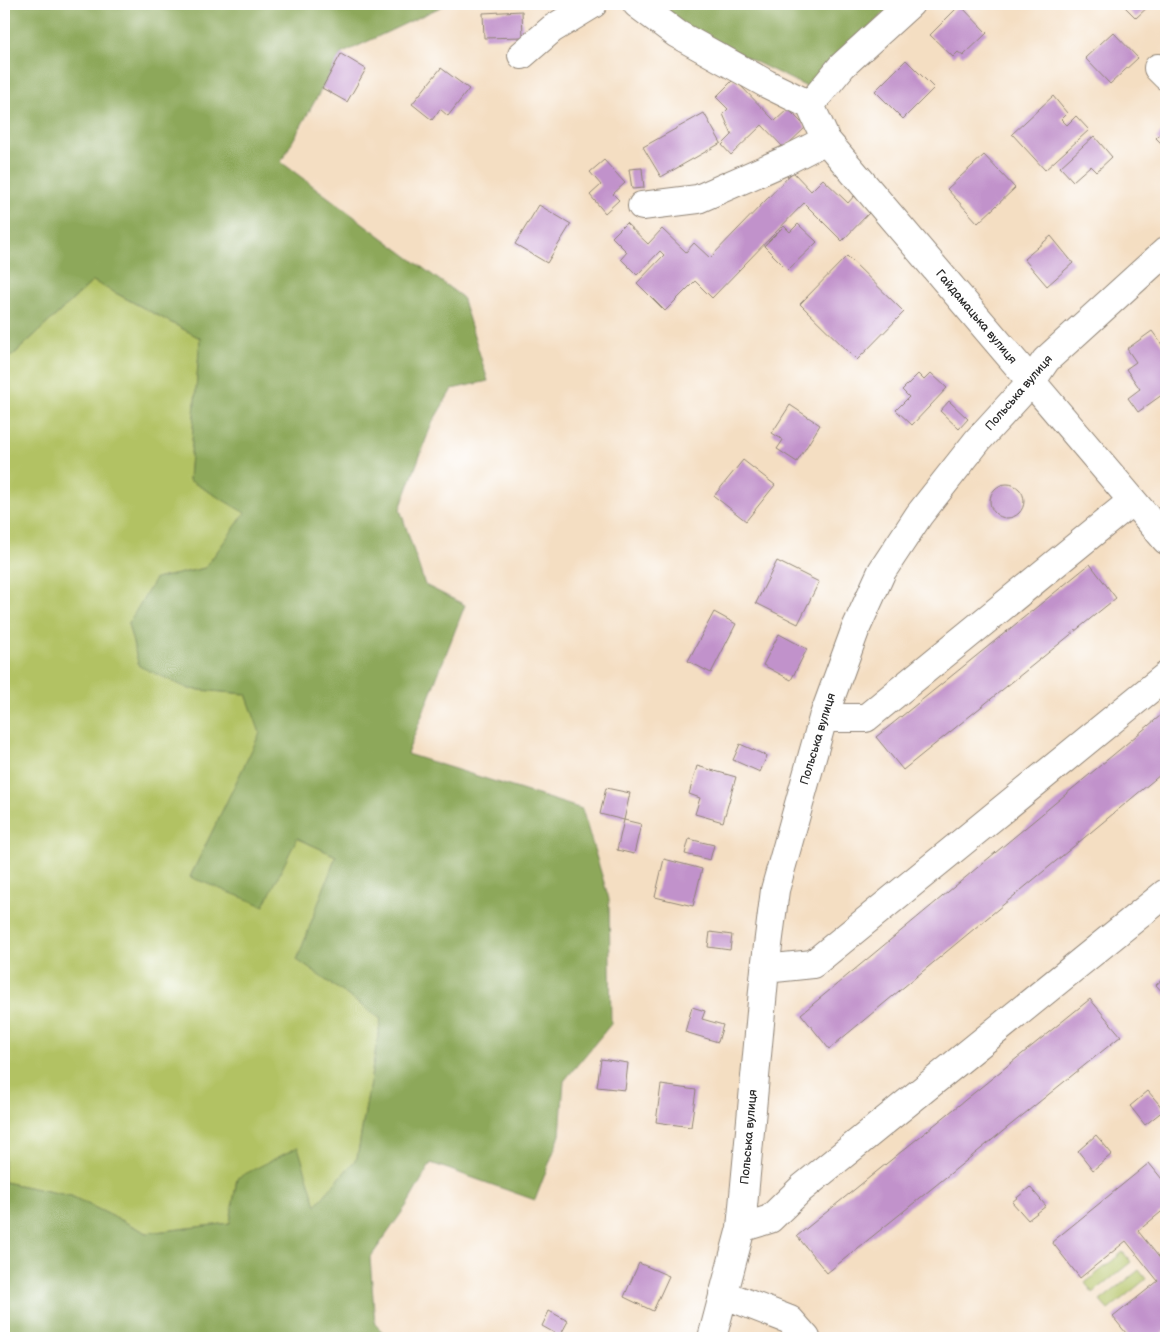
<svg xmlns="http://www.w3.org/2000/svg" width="1170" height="1342" viewBox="0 0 1170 1342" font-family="'Balsamiq Sans',sans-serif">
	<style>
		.green { fill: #b2c264; stroke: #6e7648 }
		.forest { fill: #8da85a; stroke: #5c6a42 }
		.building { fill: #c192cb }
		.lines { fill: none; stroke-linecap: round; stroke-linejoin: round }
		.minor-casing { stroke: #908476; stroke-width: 30 }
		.minor { stroke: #fff; stroke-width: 28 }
		.labels { text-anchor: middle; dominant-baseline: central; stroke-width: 4.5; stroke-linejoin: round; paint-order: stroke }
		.street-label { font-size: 12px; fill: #2b2b2b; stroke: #fff }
	</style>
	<rect width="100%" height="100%" fill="#fff"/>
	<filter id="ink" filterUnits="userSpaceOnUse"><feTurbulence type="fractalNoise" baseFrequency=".02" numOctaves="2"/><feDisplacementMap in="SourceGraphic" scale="10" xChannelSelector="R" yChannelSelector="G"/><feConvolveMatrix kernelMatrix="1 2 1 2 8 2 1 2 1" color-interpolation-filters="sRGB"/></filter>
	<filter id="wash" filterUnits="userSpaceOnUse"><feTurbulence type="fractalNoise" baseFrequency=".0096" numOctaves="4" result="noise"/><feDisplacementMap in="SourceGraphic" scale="20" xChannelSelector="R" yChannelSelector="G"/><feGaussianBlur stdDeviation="1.12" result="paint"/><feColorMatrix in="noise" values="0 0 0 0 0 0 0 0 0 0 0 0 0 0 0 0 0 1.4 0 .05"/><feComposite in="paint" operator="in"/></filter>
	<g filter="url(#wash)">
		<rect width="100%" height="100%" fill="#f4dec2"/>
		<path class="green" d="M93,281L200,338L189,480L246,513L205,568L155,579L189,689L246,694L261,733L190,877L297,838L336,856L298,960L381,1019L357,1158L316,1206L237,1178L230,1223L147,1233L71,1196L4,1182V356H12Z
			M1123,1252L1131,1262L1093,1293L1085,1283Z
			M1139,1270L1146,1279L1108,1310L1100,1301Z"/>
		<path class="forest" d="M4,4H447L341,54L281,162L462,297L488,381L452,389L432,423L400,509L425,585L465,605L407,754L582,809L609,899L611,1024L564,1081L560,1135L535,1200L431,1163L407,1205L370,1258L375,1324L387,1336L386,1338H4V1182L71,1196L147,1233L230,1223L237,1178L298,1147L316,1205L357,1158L381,1019L297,960L336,856L297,838L264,906L190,877L260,733L246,694L189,689L139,666L128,624L155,579L205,568L245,513L189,480L200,338L93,281L12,356H4Z
			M652,4H894L807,87L668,19Z"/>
		<g id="blocks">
			<path class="building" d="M1122,4H1151L1136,18Z
				M960,5L987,33L963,56L958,52L953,57L930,35Z
				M522,11L523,37L484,38L483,13Z
				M1113,32L1138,58L1110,84L1085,58Z
				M341,54L366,69L347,102L322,88Z
				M906,60L934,88L903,119L875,91Z
				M441,68L469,89L448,116L440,109L432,120L412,104Z
				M734,79L775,121L788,109L806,127L784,148L762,125L731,155L722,145L732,135L723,114L728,109L716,97Z
				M1053,96L1067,113L1061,119L1067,125L1076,116L1089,130L1045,170L1012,134Z
				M704,113L721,143L661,177L643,147Z
				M1166,128V148L1156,138Z
				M1094,136L1112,157L1096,172L1090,166L1073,181L1060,167Z
				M984,155L1015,188L978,223L947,189Z
				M604,160L625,183L613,194L619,200L605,213L590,195L601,185L590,172Z
				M642,168L644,188L632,189L629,169Z
				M793,172L811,191L823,179L848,203L854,196L870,212L842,241L804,203L712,298L695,281L665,311L637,283L664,255L660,251L637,275L621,259L627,252L612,237L626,223L648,244L662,229L686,252L694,243L710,258Z
				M539,205L571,224L547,263L515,244Z
				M798,224L817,242L788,270L764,246L784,226L790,232Z
				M1051,236L1073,263L1047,286L1024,259Z
				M847,256L904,312L857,360L800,304Z
				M1152,331L1166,350V392L1138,412L1128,398L1140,389L1126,369L1136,362L1127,349Z
				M931,373L947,388L912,425L896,410L909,397L902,390L918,374L924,380Z
				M949,401L968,419L959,429L940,411Z
				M790,405L820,425L797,462L777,449L783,440L772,433Z
				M743,460L775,485L746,521L714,496Z
				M990 501a17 17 0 1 1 34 0a17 17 0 1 1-34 0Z
				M777,561L819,582L798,624L756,603Z
				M1090,564L1116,598L903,770L876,737Z
				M714,612L736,624L711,673L688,661Z
				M779,634L807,649L791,680L763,665Z
				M1166,711V770L829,1049L801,1014Z
				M740,744L767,756L760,772L733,760Z
				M697,766L736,777L723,822L695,814L700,798L689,794Z
				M606,788L630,793L624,820L600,814Z
				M624,820L641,824L634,854L617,850Z
				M689,839L714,845L710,860L685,854Z
				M664,859L702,869L693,906L655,897Z
				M710,932L732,935L730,950L708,947Z
				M1166,976V996L1156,985Z
				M1090,999L1121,1036L827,1273L797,1236Z
				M692,1007L705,1011L702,1019L723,1025L718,1042L685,1032Z
				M601,1059L628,1063L625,1090L597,1087Z
				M661,1085L696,1090L691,1127L656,1122Z
				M1148,1091L1164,1110L1145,1125L1130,1106Z
				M1096,1135L1112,1154L1093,1170L1078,1151Z
				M1149,1163L1166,1184V1208L1138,1231L1166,1266V1330L1156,1338H1130L1113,1317L1158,1281L1126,1241L1080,1278L1052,1242Z
				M1030,1187L1046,1206L1028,1220L1012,1202Z
				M639,1263L669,1276L653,1311L624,1297Z
				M549,1311L568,1321L560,1336L542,1326Z"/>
		</g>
	</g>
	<g filter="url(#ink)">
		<use href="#blocks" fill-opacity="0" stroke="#908476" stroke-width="1"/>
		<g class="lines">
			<g class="minor-casing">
				<path id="minor" d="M637,4L677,34L767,84L810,105
					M910,4L842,66L810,105L826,140L1166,540
					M522,55L552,29L593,4
					M1158,68L1166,76
					M642,206L698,199L789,159L826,140
					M823,718H866L1132,501
					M765,969L813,964L1166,676
					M741,1228L770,1219L802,1188L1166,893
					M723,1294L790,1320L806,1338
					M712,1338L741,1228L765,969L775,890L823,718L856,628L882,571L919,515L978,440L1031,382L1046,360L1166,251"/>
			</g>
			<use href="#minor" class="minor"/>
		</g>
	</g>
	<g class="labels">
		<g class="street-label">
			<text transform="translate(976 317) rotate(50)">Гайдамацька вулиця</text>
			<text transform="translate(1019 393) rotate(-49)">Польська вулиця</text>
			<text transform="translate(818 739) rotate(-73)">Польська вулиця</text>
			<text transform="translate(749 1137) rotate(-85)">Польська вулиця</text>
		</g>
	</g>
	<rect width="1170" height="1342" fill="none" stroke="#fff" stroke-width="20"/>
</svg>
